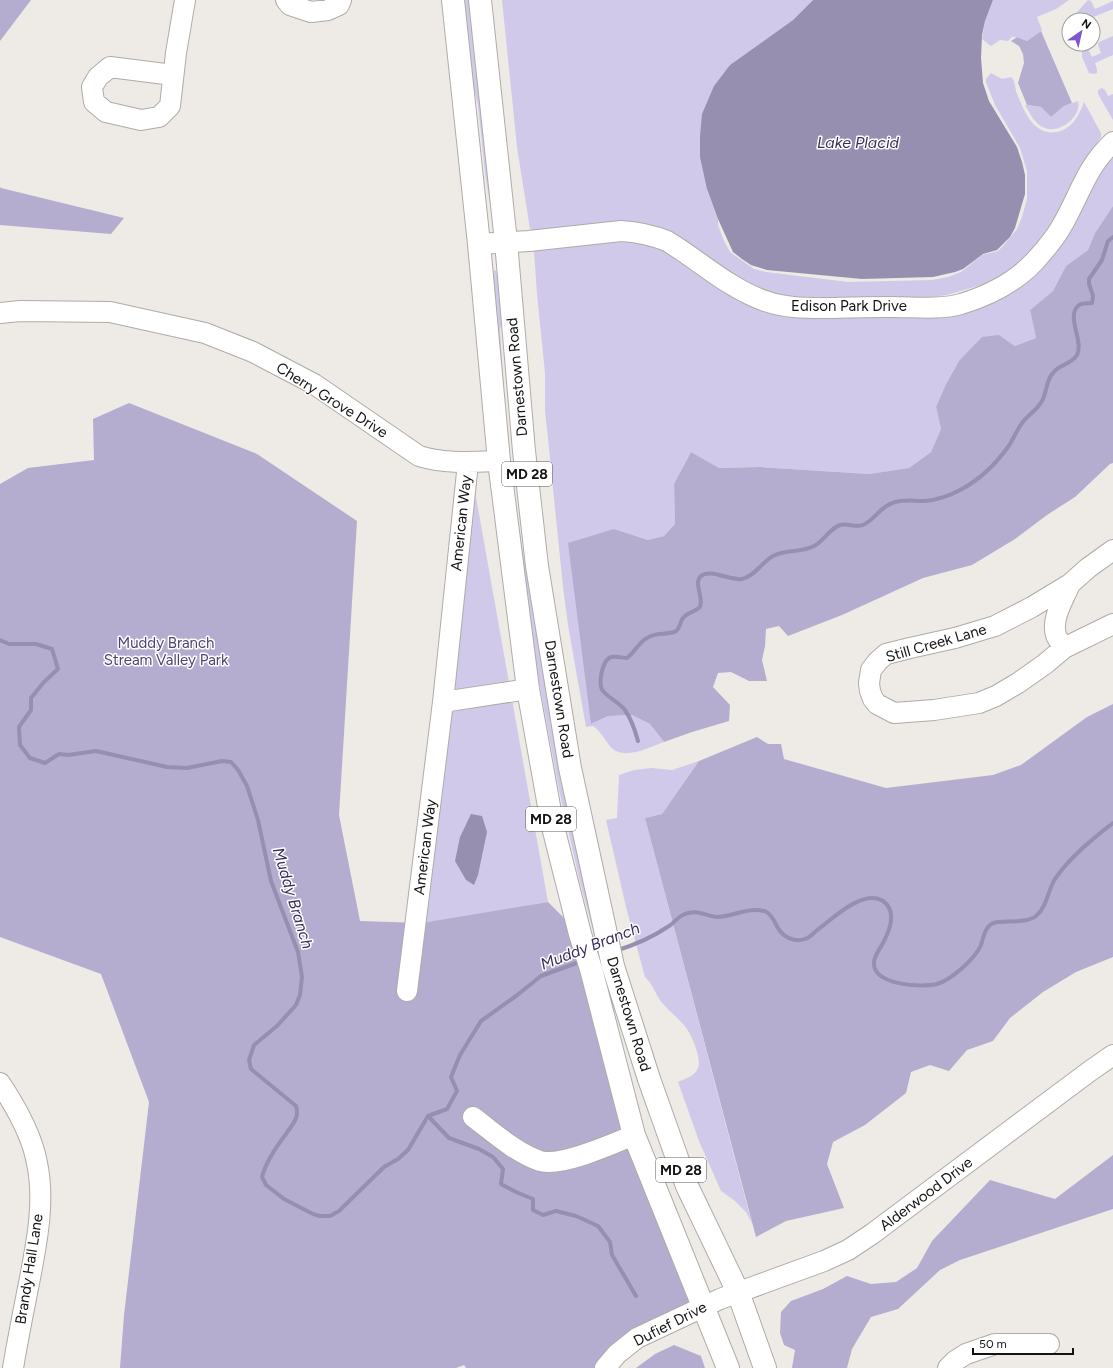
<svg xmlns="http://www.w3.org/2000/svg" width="1113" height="1368" viewBox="0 0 1113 1368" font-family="Figtree,sans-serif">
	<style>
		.green { fill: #d0c9e9 }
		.forest { fill: #b4adcf }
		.water { fill: #968fb0 }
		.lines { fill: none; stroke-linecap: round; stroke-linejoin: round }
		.stream { stroke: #968fb0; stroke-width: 4 }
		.minor-casing { stroke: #afaba8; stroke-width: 22 }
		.major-casing { stroke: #afaba8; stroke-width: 24 }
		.minor { stroke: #fff; stroke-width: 20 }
		.major { stroke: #fff; stroke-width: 22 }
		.labels { text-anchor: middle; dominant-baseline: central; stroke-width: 3; stroke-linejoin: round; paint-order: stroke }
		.shield { fill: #fff; stroke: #5a5a59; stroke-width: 1 }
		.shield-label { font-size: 14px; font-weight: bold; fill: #141312 }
		.street-label { font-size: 15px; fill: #141312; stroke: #fff }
		.park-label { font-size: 15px; fill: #514474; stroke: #fff }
		.water-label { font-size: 16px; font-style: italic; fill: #3b2d5b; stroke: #fff }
	</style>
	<rect width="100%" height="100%" fill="#eeeae6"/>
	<path class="green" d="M460,0H472L491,210L485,173L478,105L470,74Z
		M502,0H813L793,20L730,65L707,189L718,219V225L724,241L730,252L754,269L766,272L848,282L932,280L948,277L961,272L982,255L998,251L1004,245L1017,229L1022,217L1027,199V171L1020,148L995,105L986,82V79L991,73L1002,79L1011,77C1015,80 1015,86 1016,91C1023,109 1033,136 1056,132C1072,130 1079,115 1084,102L1101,133V137L1078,171L1056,216L1038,243L1020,261L1001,275L984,284L947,295L930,297L836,299L783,297L744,286L690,245L535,231L530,229L517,147Z
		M993,0H1069L1056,9L1037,17L1042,30L1027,41L1017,37H1012L1008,41L1000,40L991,46L982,39L985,21Z
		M1088,0L1091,1L1095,9L1113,1V9L1091,18L1092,20H1070Z
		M1113,36V55L1095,63L1097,69V73L1094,74L1089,73L1082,57V51L1085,48L1088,49L1092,57L1101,53L1098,44L1099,42Z
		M1102,88L1105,90L1108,96L1113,94V120L1098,94V90Z
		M1078,101C1082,116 1060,134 1045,128C1035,125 1030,113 1025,105L1041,107L1051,117L1064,106Z
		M1113,152V206L1095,233L1088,250L1066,266L1053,291L1030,310L1036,338L1015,346L999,335L959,361L946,384L936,407L941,429L931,452L909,468L869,474L760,467L719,468L691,452L674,484L675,524L664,536L648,540L614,529L591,724L608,716L632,715L650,724L664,742C647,748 622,762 609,745C603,737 600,731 593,726L586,727L568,625L563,587L548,439L545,410V373L537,294L534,251C546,246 569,245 582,244C607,241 633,238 658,246C676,253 692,269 707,281C733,301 754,311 787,315L995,298L1088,189Z
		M494,270L496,271L498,277L504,312L500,330L504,391L503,393L491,290Z
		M473,480L548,902L421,923Z
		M513,492L530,595L587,864L714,1270L701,1241L677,1174L661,1142L644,1101L612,1001L580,882L559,790L533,649Z
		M699,761L662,814L645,818L752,1224L746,1212L735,1201L721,1191L699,1141L678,1082C685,1079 695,1076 698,1068C702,1058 691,1033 684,1025C678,1018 670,1012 664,1005C656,997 654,985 645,977L626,907L606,820L617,818L619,775L634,770L651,768L672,770Z"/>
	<path class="forest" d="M0,0H31L0,41Z
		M1041,31L1072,103L1064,106L1051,117L1041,107L1027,105L1018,83L1024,63L1023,54L1019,46L1011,41L1017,37L1027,41Z
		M0,187L1,188L124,218L111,234L0,225Z
		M1113,206V463L1110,464L1075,497L1047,515L1015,539L972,565L923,578L842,615L788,636L779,626L766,629L765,646L762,660L767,681H749L731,672L718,673L713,687L730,705L729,721L692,732L664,742L650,724L632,715L608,716L591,724L568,543L614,529L648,540L664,536L675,524L674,484L691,452L719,468L760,467L869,474L909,468L931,452L941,429L936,407L946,384L959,361L982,337L999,335L1015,346L1036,338L1030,310L1053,291L1066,266L1088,250L1095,233Z
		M129,403L257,454L357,521L339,815L360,921L421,923L548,902L580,934L634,1135L704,1307L605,1368H466L464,1365L456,1368H120L124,1315L149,1102L101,974L0,937V484L28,468L94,460L93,419Z
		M1113,704V957L1076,972L1043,992L1010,1018L993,1041L967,1050L949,1071L930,1065L911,1072L906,1093L865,1125L833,1142L827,1164L844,1208L786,1221L756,1237L645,818L662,814L699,761L757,737L768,744H781L784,759L886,788L993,775L1021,765L1087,717Z
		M1113,1155V1209L960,1260L940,1270L898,1309L871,1317L852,1349L847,1368H792L795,1350L784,1345L780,1333L781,1312L791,1301L823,1289L847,1276L871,1284L896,1282L917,1268L932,1241L990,1180L1055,1199Z
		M674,1345L701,1356L705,1368H636L655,1354Z"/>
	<path class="water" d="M813,0H993L985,21L982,35L981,58L983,83L989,101L1017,147L1022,162L1025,175V194L1015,228L1010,237L997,250L983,254L963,269L955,272L933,277L862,279L767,270L751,265L742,259L733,252L718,219L707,189L700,157V136L702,114L714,86L730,65L793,20Z
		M471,814L482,816L487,832L478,875L474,885L466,880L455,861L460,837Z"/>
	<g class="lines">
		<path class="stream" d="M0,640L9,644H36L52,649L58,669L44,682L31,698V710L19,727L20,745L30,758L45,763L59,754L68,755L96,751L167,767L187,768L222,761L231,762L238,770L247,786L258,820L271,881L298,952L302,977L300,995L296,1005L277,1026L254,1045L249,1060L251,1069L296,1106C297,1111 298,1114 296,1118C294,1124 289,1129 286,1134C276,1147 266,1161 262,1177L266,1185L284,1199L313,1214L320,1216H330L339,1211L384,1167L398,1159L408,1150L428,1116L447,1109L457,1091L451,1077L460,1055L481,1021L516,996L541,976L582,961
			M638,741C635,730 632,720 625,710C619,702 610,699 604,692C597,686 602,663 609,658C614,655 622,658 627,658C635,652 638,643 647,638C655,632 665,635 674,632C681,630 679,621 684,617C688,612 695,612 700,607C704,597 693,583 701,576C710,568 730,581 742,579C754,577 762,562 773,556C786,549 801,553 814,546C824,541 829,529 840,525C848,523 856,528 863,525C875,520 880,506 895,502C907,499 913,501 925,501C938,500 951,495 962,489C982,478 997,463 1010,444C1014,437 1017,430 1022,423C1028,415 1037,410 1042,401C1047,392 1046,380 1053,373C1059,364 1071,365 1077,355C1084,341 1066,317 1078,306C1082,302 1088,304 1092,303L1093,296L1089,284V279L1102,260L1108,241L1113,237
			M615,951C635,945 653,937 669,926C674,923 678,917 683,915C695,908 706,916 717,917C730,917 742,910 755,910C760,910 764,910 768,913C773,917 775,923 778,928C783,937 795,943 805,939C809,938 813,934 816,931C831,920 863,888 883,901C897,911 890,930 883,943C880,949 875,954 874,962C872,985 921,988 937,984C951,980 975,959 981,945C983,939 984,931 989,926C997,917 1023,926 1036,916C1047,907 1048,890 1055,879C1070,857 1092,839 1113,823
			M428,1116L449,1138L479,1149L493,1157L503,1169L501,1184L516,1192L533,1199V1210L543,1215L556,1211L576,1216L598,1226L610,1242L612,1255L636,1296"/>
		<g class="minor-casing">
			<path id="minor" d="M286,0L290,5L311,12L328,10L339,5L341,0
				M173,75L110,67L98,77L92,87L94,102L106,112L141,120L159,117L170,106L176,53L185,0
				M479,244L529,241L621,231C638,232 652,235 667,241C700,261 728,288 765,301C787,309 810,308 834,308C853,307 872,307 891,307C914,307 939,310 961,304C987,296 1015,282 1034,262C1043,252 1053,241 1060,229C1079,198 1085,168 1113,142
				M0,313L20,311L110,312L205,333L253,352L314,384L419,456C445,464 472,462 499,461
				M1113,550L1088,568L1070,584L1032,607L995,626L955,638L910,648L886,654L878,661L871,670L869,683L870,691L873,699L877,704L894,713L934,710L979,703L996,696L1018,683L1045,664L1064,648L1113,624
				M1064,648C1062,644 1057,639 1056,635C1051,618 1064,599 1070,584
				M443,702L528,689
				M407,991L443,702L468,463
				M0,1083C16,1107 32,1135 37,1163C45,1201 37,1241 30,1278C24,1308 18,1338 13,1368
				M473,1117C493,1132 516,1153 540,1161C561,1167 613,1144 634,1135
				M605,1368L617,1354L637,1338L720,1299L824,1261L848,1250L872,1234L1090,1071L1113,1055
				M948,1368L955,1361L966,1354L995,1344H1049"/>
		</g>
		<g class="major-casing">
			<path id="major" d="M453,0L479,244L499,461L528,689L552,823L580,934L591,969L634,1135L728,1368
				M480,0L506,242L524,451L537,566L570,768L613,966L649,1079L687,1186L738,1292L765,1368"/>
		</g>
		<use href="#minor" class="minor"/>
		<use href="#major" class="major"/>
	</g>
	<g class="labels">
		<g class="shield">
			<rect x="502" y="462" width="50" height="24" rx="3"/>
			<rect x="526" y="807" width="50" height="24" rx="3"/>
			<rect x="656" y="1158" width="50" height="24" rx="3"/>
		</g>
		<g class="shield-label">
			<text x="527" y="474">MD 28</text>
			<text x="551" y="819">MD 28</text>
			<text x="681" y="1170">MD 28</text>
		</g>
		<g class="street-label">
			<text x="849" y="306">Edison Park Drive</text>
			<text transform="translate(517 377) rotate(-95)">Darnestown Road</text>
			<text transform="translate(332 400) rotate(32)">Cherry Grove Drive</text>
			<text transform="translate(461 523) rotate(-84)">American Way</text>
			<text transform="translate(936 643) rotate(-16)">Still Creek Lane</text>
			<text transform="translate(559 699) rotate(81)">Darnestown Road</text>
			<text transform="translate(425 847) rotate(-83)">American Way</text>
			<text transform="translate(629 1014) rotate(73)">Darnestown Road</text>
			<text transform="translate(926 1194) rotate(-37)">Alderwood Drive</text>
			<text transform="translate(29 1269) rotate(-81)">Brandy Hall Lane</text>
			<text transform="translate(670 1324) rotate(-27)">Dufief Drive</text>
		</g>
		<g class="park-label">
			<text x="166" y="643">Muddy Branch<tspan x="166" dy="17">Stream Valley Park</tspan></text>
		</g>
		<g class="water-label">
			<text x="858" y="142">Lake Placid</text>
			<text transform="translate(293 898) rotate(73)">Muddy Branch</text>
			<text transform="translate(590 946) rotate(-21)">Muddy Branch</text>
		</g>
	</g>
	<g transform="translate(1081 32) rotate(34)"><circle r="19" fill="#ffffff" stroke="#a1a1a0"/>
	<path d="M0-3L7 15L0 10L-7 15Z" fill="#7f57d0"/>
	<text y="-6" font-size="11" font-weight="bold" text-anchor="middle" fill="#141312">N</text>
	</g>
	<path d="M973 1348v6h100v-6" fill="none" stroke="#141312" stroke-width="2"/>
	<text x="979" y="1348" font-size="12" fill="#141312" stroke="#ffffff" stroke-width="3" paint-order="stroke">50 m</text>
</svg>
